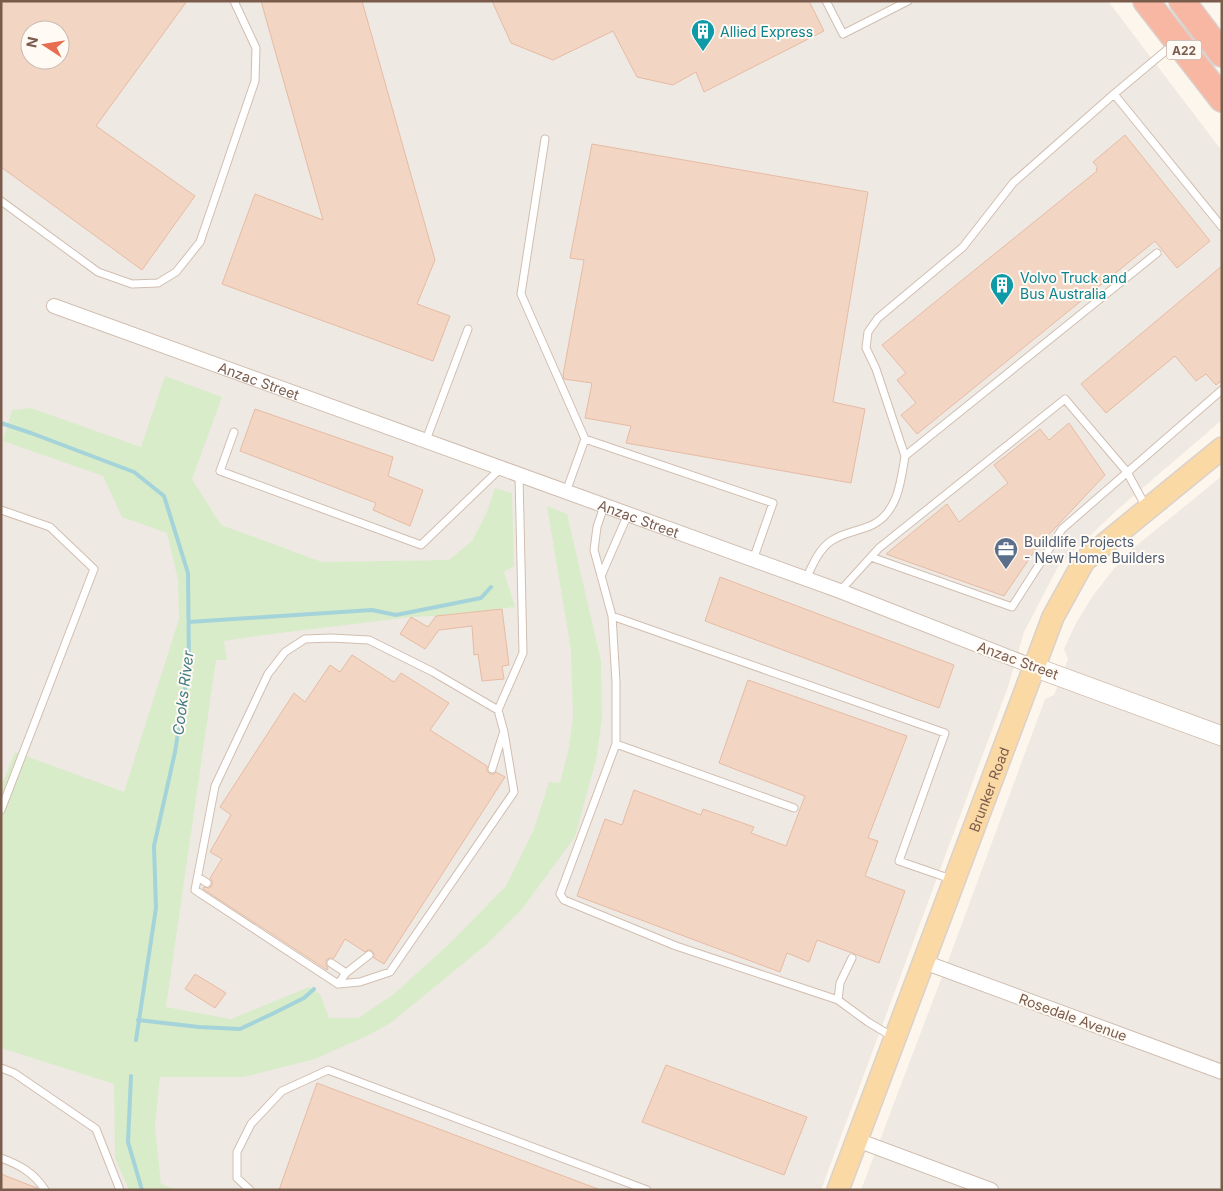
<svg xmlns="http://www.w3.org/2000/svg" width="1223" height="1191" viewBox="0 0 1223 1191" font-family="Inter,sans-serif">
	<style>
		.industrial { fill: #efe9e4; fill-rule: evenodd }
		.green { fill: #d8ecc9 }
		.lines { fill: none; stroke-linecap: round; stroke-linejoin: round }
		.stream { stroke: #a5d3da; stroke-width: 4 }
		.building { fill: #f3d5c3; stroke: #e6bba3; fill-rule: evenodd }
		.lane-casing { stroke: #d1beb0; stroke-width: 9 }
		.street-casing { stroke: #d1beb0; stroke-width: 16 }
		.secondary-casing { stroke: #d6c0b0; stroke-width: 21 }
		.primary-casing { stroke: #dad1cd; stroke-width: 24 }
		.highway-casing { stroke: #dad1cd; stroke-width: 28 }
		.lane { stroke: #fff; stroke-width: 7 }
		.street { stroke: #fff; stroke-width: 14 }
		.secondary { stroke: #fff; stroke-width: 19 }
		.primary { stroke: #fbd9a5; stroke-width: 21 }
		.highway { stroke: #f7b7a3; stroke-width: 25 }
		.labels { text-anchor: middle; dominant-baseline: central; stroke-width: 4; stroke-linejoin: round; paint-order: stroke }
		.shield { fill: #fffaf3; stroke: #a28b7f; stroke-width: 1 }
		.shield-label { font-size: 12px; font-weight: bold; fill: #7a5c4d }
		.culture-label { font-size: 14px; fill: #0d838f; stroke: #fffaf3; text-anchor: start }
		.street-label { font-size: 14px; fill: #7a5c4d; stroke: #fffaf3 }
		.service-label { font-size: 14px; fill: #4e5e75; stroke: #fffaf3; text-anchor: start }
		.water-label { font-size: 15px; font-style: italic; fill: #437c86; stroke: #fffaf3 }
	</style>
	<rect width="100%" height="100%" fill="#fdf6ec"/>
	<path class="industrial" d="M1,1H1108L1222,151V420L1117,510L1059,565L1024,632L1008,687L821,1190H1ZM30,30H60V60H30Z
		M1222,476V1190H861L954,945L1045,699L1054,695L1068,659L1064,649L1076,623L1092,597L1112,571L1131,550Z"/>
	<path class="green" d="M165,376L222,397L192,479L221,525L322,562L449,560L472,541L487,512L495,488L512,493L514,566L504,572L515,607L436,616L411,617L264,635L224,641L227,660H216L166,1007L231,1019L309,987L320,994L329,1018H358L394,994L449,944L506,886L534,829L549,782L560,783L568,752L573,718L571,650L547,506L567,514L601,661L602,719L596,760L575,837L522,909L487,944L392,1022L369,1035L315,1059L244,1077H160L155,1128L161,1184L176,1190H129L115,1158L114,1084L1,1048V787L15,752L124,792L179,619L178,580L167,533L122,517L103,476L3,441L12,410L31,408L141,447Z"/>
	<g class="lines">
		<path class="stream" d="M1,423L31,433L134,472L164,496L188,573L189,664L175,752L154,846L156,908L136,1040
			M189,622L372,610L396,615L481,598L491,587
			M138,1020L199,1027L240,1029L274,1013L304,998L314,989
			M131,1076L128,1142L142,1190"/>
	</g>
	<path class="building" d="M1,1H187L96,126L195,196L142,270L1,167ZM30,30H60V60H30Z
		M261,1H362L435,260L417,304L450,316L433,361L222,284L255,194L323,220Z
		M492,1H809L824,31L704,92L696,72L673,85L637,77L613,31L553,60L511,43Z
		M1125,135L1210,241L1177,268L1155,241L917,434L901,415L916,403L897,380L906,373L882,345L1097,171L1096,169L1098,168L1093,162Z
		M592,144L868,192L833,402L865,409L851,483L626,443L631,426L585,418L592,383L564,379L563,375L584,260L570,258Z
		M1222,266V380L1216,385L1206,374L1196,381L1175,356L1106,413L1081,384Z
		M255,409L393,457L388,476L423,490L410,526L373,510L376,503L240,451Z
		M1069,423L1105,475L1038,546L1004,596L886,554L947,504L959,522L1008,483L994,465L1040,429L1049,440Z
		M720,577L954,665L939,708L705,621Z
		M502,609L509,665L502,666L504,679L482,681L478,654L474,655L472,626L439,630L425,649L400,634L411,617L428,627L436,616Z
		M352,655L394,682L401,673L449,703L430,730L487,766V771L490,774H494L496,772L505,777L384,964L374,958V954L371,950H368L365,952L345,939L334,958H329L326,960V965L328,968L327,970L203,889L204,887L209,888L212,886V881L210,878L222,859L210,852L231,815L220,807L294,693L305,702L330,665L340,672Z
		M748,680L907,736L868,838L878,841L865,876L905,891L879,963L817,940L809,962L787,953L780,972L577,896L605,819L622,825L634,790L701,815L703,809L754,827L751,833L786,846L805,796L719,763Z
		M195,974L226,993L215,1008L185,989Z
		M666,1065L807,1117L784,1175L642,1122Z
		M317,1083L598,1189V1190H279Z
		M1,1174L37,1188L38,1190H1Z"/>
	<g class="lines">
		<g class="lane-casing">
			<path id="lane" d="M826,1L843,34L908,1
				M1114,94L1222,227
				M545,139L521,294L585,439
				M1,201L98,272L132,284L158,283L176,272L200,242L255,81L256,48L234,1
				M1157,253L905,456L876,369L866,348L868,332L878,318L963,247L1013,183L1114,94L1175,43
				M234,432L220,471L421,545L501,468
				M426,440L468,329
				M566,492L585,439L773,503L753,560
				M604,506L597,527L594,550L612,616L616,682V744L560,894L564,900L676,946L838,1000
				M1,510L50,527L94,569L1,810
				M871,557L1012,607L1062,529L1222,390
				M601,576L628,514
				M806,579C812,566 819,549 831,541C844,532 861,531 874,524C898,511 901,481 905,456
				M840,591L879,548L1065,399L1127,472L1146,507
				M612,616L945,733L899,861L951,879
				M498,710L433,672L369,640L331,638L305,639L285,652L268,674L215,786L195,890L338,984L360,982L390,972L514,792L504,732L498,710L523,653L519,475
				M616,744L794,808
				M492,769L503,734
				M198,877L207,883
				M852,958L840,983L838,1000L868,1022L893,1037
				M331,963L346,973
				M338,984L346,973L369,955
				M1,1068L14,1073L96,1129L120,1190
				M1,1158C20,1165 34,1173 45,1190
				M250,1190L237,1178V1152L251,1124L282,1091L328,1070L647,1190"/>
		</g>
		<g class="street-casing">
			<g id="street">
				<path id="s1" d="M54,306L840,591L1034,667"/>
				<path d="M924,962L1222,1072"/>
				<path d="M857,1140L991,1190"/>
			</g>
		</g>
		<g class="secondary-casing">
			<path id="secondary" d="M1034,667L1222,736"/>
		</g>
		<g class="primary-casing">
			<g id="primary">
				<path id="s2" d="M838,1190L1053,617L1084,561L1222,448"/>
			</g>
		</g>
		<g class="highway-casing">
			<path id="highway" d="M1146,1L1222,99
				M1182,1L1222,54"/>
		</g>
		<use href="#lane" class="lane"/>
		<use href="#street" class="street"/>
		<use href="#secondary" class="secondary"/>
		<use href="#primary" class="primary"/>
		<use href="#highway" class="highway"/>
	</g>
	<defs>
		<g id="building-pin" transform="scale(1.25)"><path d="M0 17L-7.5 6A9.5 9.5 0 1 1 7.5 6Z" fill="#0f9aa8" stroke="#fffaf3"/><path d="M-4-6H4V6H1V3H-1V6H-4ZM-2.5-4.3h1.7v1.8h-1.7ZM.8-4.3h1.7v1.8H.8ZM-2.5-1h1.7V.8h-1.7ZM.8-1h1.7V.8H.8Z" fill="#fff"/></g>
		<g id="office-pin" transform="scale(1.25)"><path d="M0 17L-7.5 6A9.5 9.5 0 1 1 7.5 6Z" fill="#5c6f8a" stroke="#fffaf3"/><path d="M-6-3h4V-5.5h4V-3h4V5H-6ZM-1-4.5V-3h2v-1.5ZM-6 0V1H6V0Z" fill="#fff"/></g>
	</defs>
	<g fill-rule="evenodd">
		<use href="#building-pin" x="703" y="31"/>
		<use href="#building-pin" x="1002" y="285"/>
		<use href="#office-pin" x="1006" y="549"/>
	</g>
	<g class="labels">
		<rect class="shield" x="1166.5" y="40.5" width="35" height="19" rx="4"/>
		<g class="shield-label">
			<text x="1184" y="50">A22</text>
		</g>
		<g class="culture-label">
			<text x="720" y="31">Allied Express</text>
			<text x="1020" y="277">Volvo Truck and<tspan x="1020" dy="16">Bus Australia</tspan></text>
		</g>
		<g class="street-label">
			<text stroke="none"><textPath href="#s1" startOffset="218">Anzac Street</textPath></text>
			<text stroke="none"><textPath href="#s1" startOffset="622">Anzac Street</textPath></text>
			<text transform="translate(1018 660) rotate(20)">Anzac Street</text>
			<text stroke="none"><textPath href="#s2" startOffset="428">Brunker Road</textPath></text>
			<text transform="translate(1073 1017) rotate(20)">Rosedale Avenue</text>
		</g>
		<g class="service-label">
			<text x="1024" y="541">Buildlife Projects<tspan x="1024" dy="16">- New Home Builders</tspan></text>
		</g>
		<g class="water-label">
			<text transform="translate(183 693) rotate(-83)">Cooks River</text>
		</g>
	</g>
	<rect width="1223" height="1191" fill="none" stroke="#7a5c4d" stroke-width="5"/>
	<g transform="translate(45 45) rotate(282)"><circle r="24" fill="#fffaf3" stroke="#cabbb1"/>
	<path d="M0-4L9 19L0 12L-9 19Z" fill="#e76f51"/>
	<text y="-8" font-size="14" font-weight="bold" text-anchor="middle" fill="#7a5c4d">N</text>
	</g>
</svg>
